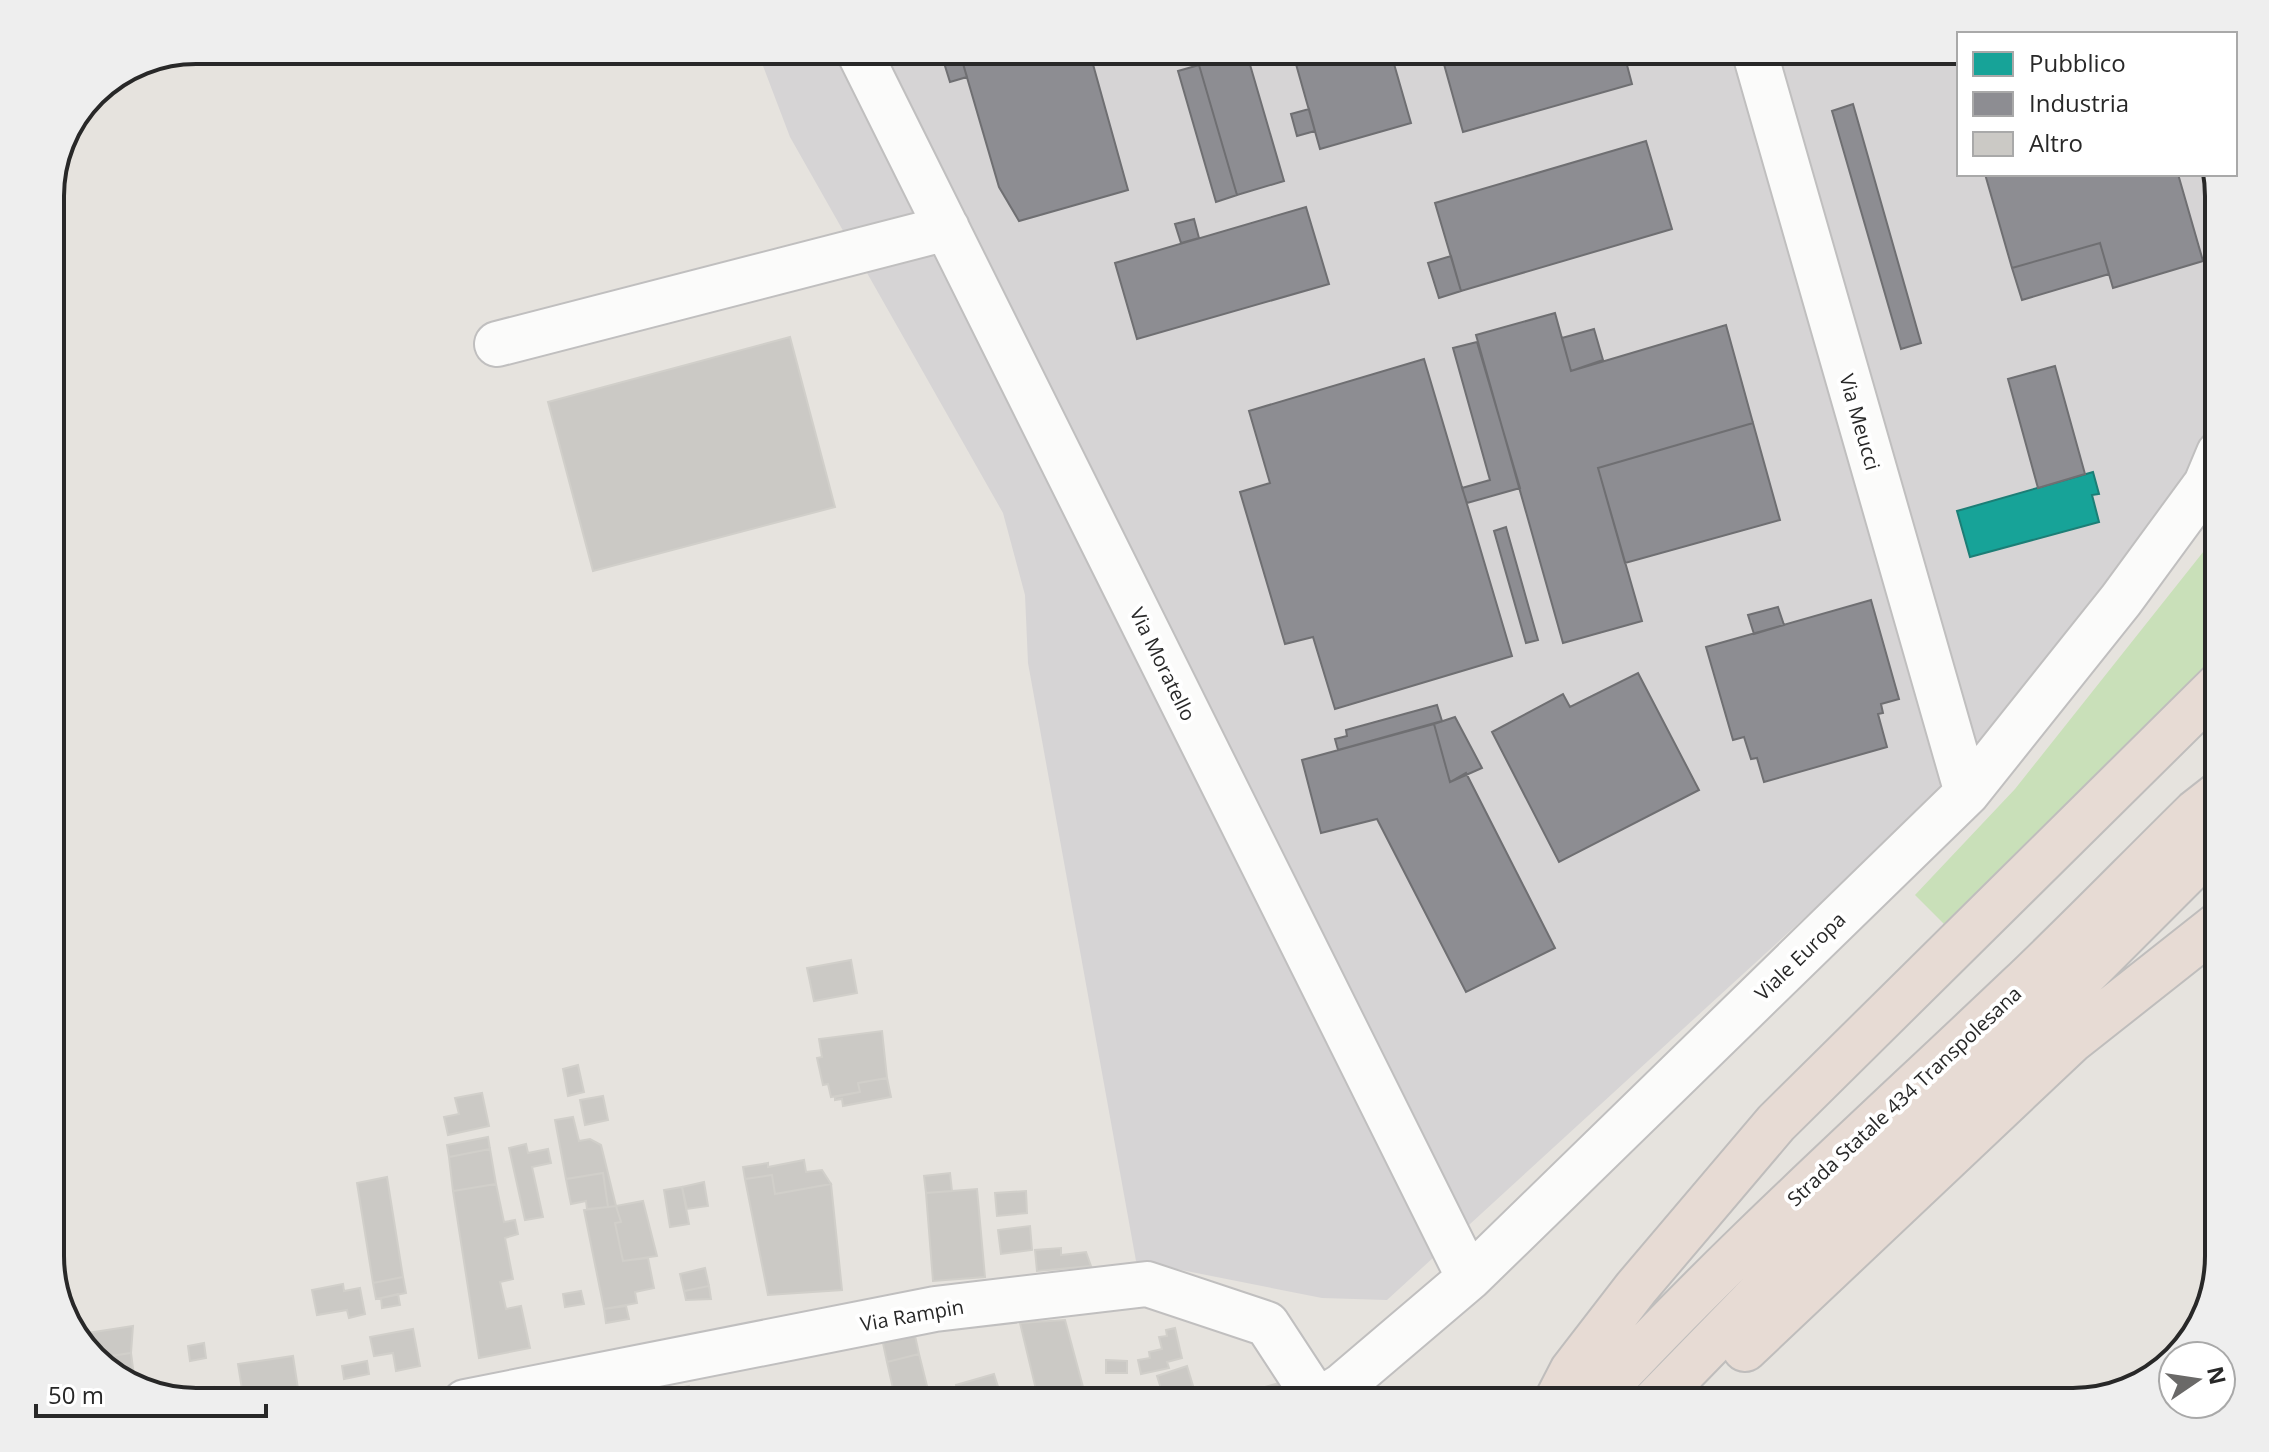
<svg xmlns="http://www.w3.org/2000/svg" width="2269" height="1452" viewBox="0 0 2269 1452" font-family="'Open Sans',sans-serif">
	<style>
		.industrial { fill: #d6d4d5 }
		.green { fill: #c9e0b9 }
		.public { fill: #17a398; stroke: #1c7e76; stroke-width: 2 }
		.industry { fill: #8d8d92; stroke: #6f6f72; stroke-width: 2 }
		.building { fill: #cbc9c5; stroke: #d1cfca; stroke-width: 2 }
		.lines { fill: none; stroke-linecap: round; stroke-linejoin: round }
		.minor-casing { stroke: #c0bfbf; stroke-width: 48 }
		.highway-casing { stroke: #bfbdbc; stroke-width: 48 }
		.minor { stroke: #fbfbfa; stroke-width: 44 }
		.highway { stroke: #e7dbd4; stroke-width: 44 }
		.labels { text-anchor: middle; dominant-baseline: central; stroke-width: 8; stroke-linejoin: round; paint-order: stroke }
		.street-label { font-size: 20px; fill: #282828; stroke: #fff }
		.rim { fill: none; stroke: #282828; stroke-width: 4 }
	</style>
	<rect width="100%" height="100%" fill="#e6e3de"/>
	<path class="industrial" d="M757,50H1959V174H2213L2219,196V428L2195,483L1968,768L1387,1300L1322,1298L1136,1261L1028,663L1025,595L1003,513L790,137Z"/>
	<path class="green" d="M2219,532V667L1952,932L1915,895L2015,789Z"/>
	<path class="public" d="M2093,472L2099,494L2092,495L2099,522L1970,557L1957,511Z"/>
	<path class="industry" d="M940,50H959L967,77L950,82Z
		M959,50H1089L1128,190L1019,221L999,187Z
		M1292,50H1390L1411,123L1320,149Z
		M1440,50H1623L1632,84L1463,132Z
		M1623,50H1659L1625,59Z
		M1246,51L1284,181L1237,195L1199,65Z
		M1199,65L1237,195L1216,202L1178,71Z
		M1853,104L1921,343L1901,349L1832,111Z
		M1309,109L1315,131L1297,136L1291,114Z
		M1646,141L1672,229L1461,291L1435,203Z
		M1985,174H2178L2203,261L2113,288L2100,243L2012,268Z
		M1306,207L1329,284L1137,339L1115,263Z
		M1194,219L1199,238L1181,243L1175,224Z
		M2100,243L2109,274L2022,300L2012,268Z
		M1451,256L1461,291L1439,298L1428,263Z
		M1555,313L1571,371L1726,325L1753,423L1598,468L1642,621L1563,643L1476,335Z
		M1594,329L1603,360L1571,371L1562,338Z
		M1477,342L1520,488L1467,503L1462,488L1490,480L1453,348Z
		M1424,359L1512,656L1335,709L1313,637L1285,644L1240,492L1270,483L1249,411Z
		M2055,366L2085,474L2038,488L2008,379Z
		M1753,423L1780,520L1625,563L1598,468Z
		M1506,527L1538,640L1526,643L1494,531Z
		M1871,600L1899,699L1881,704L1883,713L1878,714L1887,747L1764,782L1757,758L1751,759L1744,737L1733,740L1706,647Z
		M1778,607L1784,625L1754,634L1748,615Z
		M1638,673L1699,790L1559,862L1492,732L1563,694L1570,707Z
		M1437,705L1442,721L1338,750L1335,739L1347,736L1346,730Z
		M1455,717L1482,768L1450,782L1434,724Z
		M1434,724L1450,782L1466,773L1555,948L1466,992L1377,819L1321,833L1302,760Z"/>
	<path class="building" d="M790,337L835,507L593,571L548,402Z
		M851,960L857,993L814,1001L807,968Z
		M882,1031L887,1078L858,1083L860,1092L831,1097L828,1084L823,1085L817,1058L822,1057L819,1039Z
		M578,1065L584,1092L568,1096L563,1069Z
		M887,1078L891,1097L843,1106L842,1099L835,1100V1097L860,1092L858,1083Z
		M482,1093L489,1126L448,1135L444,1117L459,1114L455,1098Z
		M603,1096L608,1120L585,1125L580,1100Z
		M573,1117L579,1141L590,1139L601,1145L616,1206L608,1207L603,1173L566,1179L555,1120Z
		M488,1137L490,1149L449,1157L447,1145Z
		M526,1144L528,1153L548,1149L551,1163L532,1167L543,1217L525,1220L509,1148Z
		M490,1149L496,1184L453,1191L449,1157Z
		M804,1160L806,1172L822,1170L831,1184L775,1194L772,1175L745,1179L743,1167L768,1163V1167Z
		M603,1173L608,1207L587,1209L586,1201L571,1204L566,1179Z
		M950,1173L952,1191L926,1193L924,1176Z
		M772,1175L775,1194L831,1184L842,1290L768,1295L745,1179Z
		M387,1177L403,1277L373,1283L357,1183Z
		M704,1182L708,1206L687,1209L682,1187Z
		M496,1184L504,1222L515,1220L518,1234L505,1238L513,1279L500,1282L506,1309L521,1306L530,1348L479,1358L453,1191Z
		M682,1187L689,1224L670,1227L664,1190Z
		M977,1189L985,1277L933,1281L926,1193Z
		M1026,1191L1027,1213L997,1216L995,1193Z
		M643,1201L657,1256L623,1261L615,1223L621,1222L616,1206Z
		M616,1206L621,1222L615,1223L623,1261L648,1258L654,1288L635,1292L637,1303L604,1309L584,1210Z
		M1030,1226L1032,1250L1001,1254L998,1230Z
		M1061,1248V1255L1086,1252L1091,1266L1037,1271L1035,1250Z
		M705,1268L709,1286L684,1291L680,1274Z
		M403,1277L406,1293L376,1299L373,1283Z
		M343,1284L344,1291L360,1288L365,1314L349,1318L347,1310L317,1315L312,1290Z
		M709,1286L711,1299L686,1300L684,1291Z
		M581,1291L584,1304L565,1307L563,1294Z
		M398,1294L400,1305L382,1308L381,1298Z
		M626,1306L629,1319L606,1323L604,1309Z
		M1065,1320L1086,1398L1039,1402L1020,1323Z
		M912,1322L919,1354L887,1362L880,1329Z
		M133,1326L131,1353L97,1358L75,1335Z
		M1175,1328L1182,1358L1167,1362L1169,1368L1141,1374L1138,1360L1150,1358L1149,1352L1162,1349L1159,1337L1167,1336L1166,1330Z
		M413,1329L420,1366L396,1371L393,1353L374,1356L370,1337Z
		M204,1343L206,1358L190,1361L188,1346Z
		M131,1353L135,1384L115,1378L97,1358Z
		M919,1354L930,1398L896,1402L887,1362Z
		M293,1356L300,1402H244L238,1364Z
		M1106,1360L1127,1361V1373H1106Z
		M367,1361L369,1374L344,1379L342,1366Z
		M1187,1366L1194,1389L1164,1398L1157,1376Z
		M994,1374L999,1390L961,1401L956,1385Z
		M1290,1380L1296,1402H1245L1243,1393Z
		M689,1386L693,1402H631V1398Z
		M214,1387L217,1402H196L171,1394Z
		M1199,1387L1203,1402H1151L1194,1389Z"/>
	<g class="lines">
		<g class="minor-casing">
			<path id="minor" d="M858,50L1469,1278
				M1754,50L1967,793
				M497,344L947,228
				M1318,1401L1342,1386L1469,1278L1967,793L2121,600L2206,484L2219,453
				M465,1402L935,1309L1147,1284L1267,1324L1318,1402"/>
		</g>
		<g class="highway-casing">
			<path id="highway" d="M1745,1349L2071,1041L2219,924
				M1556,1402L1572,1371L1636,1288L1776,1123L2219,685
				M1593,1402C1727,1256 1875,1124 2019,987C2079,930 2137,870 2196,812L2219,794
				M1654,1402L1875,1175L2002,1057L2219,840"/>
		</g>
		<use href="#minor" class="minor"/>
		<use href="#highway" class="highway"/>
	</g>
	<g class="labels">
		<g class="street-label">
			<text transform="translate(1860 422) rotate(74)">Via Meucci</text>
			<text transform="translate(1163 664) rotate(64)">Via Moratello</text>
			<text transform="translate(1800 956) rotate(-44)">Viale Europa</text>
			<text transform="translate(1904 1096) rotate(-43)">Strada Statale 434 Transpolesana</text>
			<text transform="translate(912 1315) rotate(-10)">Via Rampin</text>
		</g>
	</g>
	<path d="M0 0H2269V1452H0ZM196 64H2073A132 132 0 0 1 2205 196V1256A132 132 0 0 1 2073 1388H196A132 132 0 0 1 64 1256V196A132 132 0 0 1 196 64Z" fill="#eee" fill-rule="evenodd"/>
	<path class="rim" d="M196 64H2073A132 132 0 0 1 2205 196V1256A132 132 0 0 1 2073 1388H196A132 132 0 0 1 64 1256V196A132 132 0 0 1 196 64Z"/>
	<rect x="1957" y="32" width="280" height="144" fill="#ffffff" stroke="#a9a9a9" stroke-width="2"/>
	<rect x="1973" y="52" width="40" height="24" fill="#17a398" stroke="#a9a9a9" stroke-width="2"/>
	<text x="2029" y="72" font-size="24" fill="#282828">Pubblico</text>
	<rect x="1973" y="92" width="40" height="24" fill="#8d8d92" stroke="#a9a9a9" stroke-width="2"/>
	<text x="2029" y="112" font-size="24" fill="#282828">Industria</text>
	<rect x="1973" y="132" width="40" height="24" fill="#cbc9c5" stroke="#a9a9a9" stroke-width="2"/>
	<text x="2029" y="152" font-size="24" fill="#282828">Altro</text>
	<g transform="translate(2197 1380) rotate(77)"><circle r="38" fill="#ffffff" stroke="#a9a9a9" stroke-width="2"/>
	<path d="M0-6L14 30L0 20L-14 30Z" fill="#6a6968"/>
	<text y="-12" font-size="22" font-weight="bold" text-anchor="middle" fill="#282828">N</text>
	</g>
	<path d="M36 1404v12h230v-12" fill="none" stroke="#282828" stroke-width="4"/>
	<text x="48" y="1404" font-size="24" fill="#282828" stroke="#ffffff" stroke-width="6" paint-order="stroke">50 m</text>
</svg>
